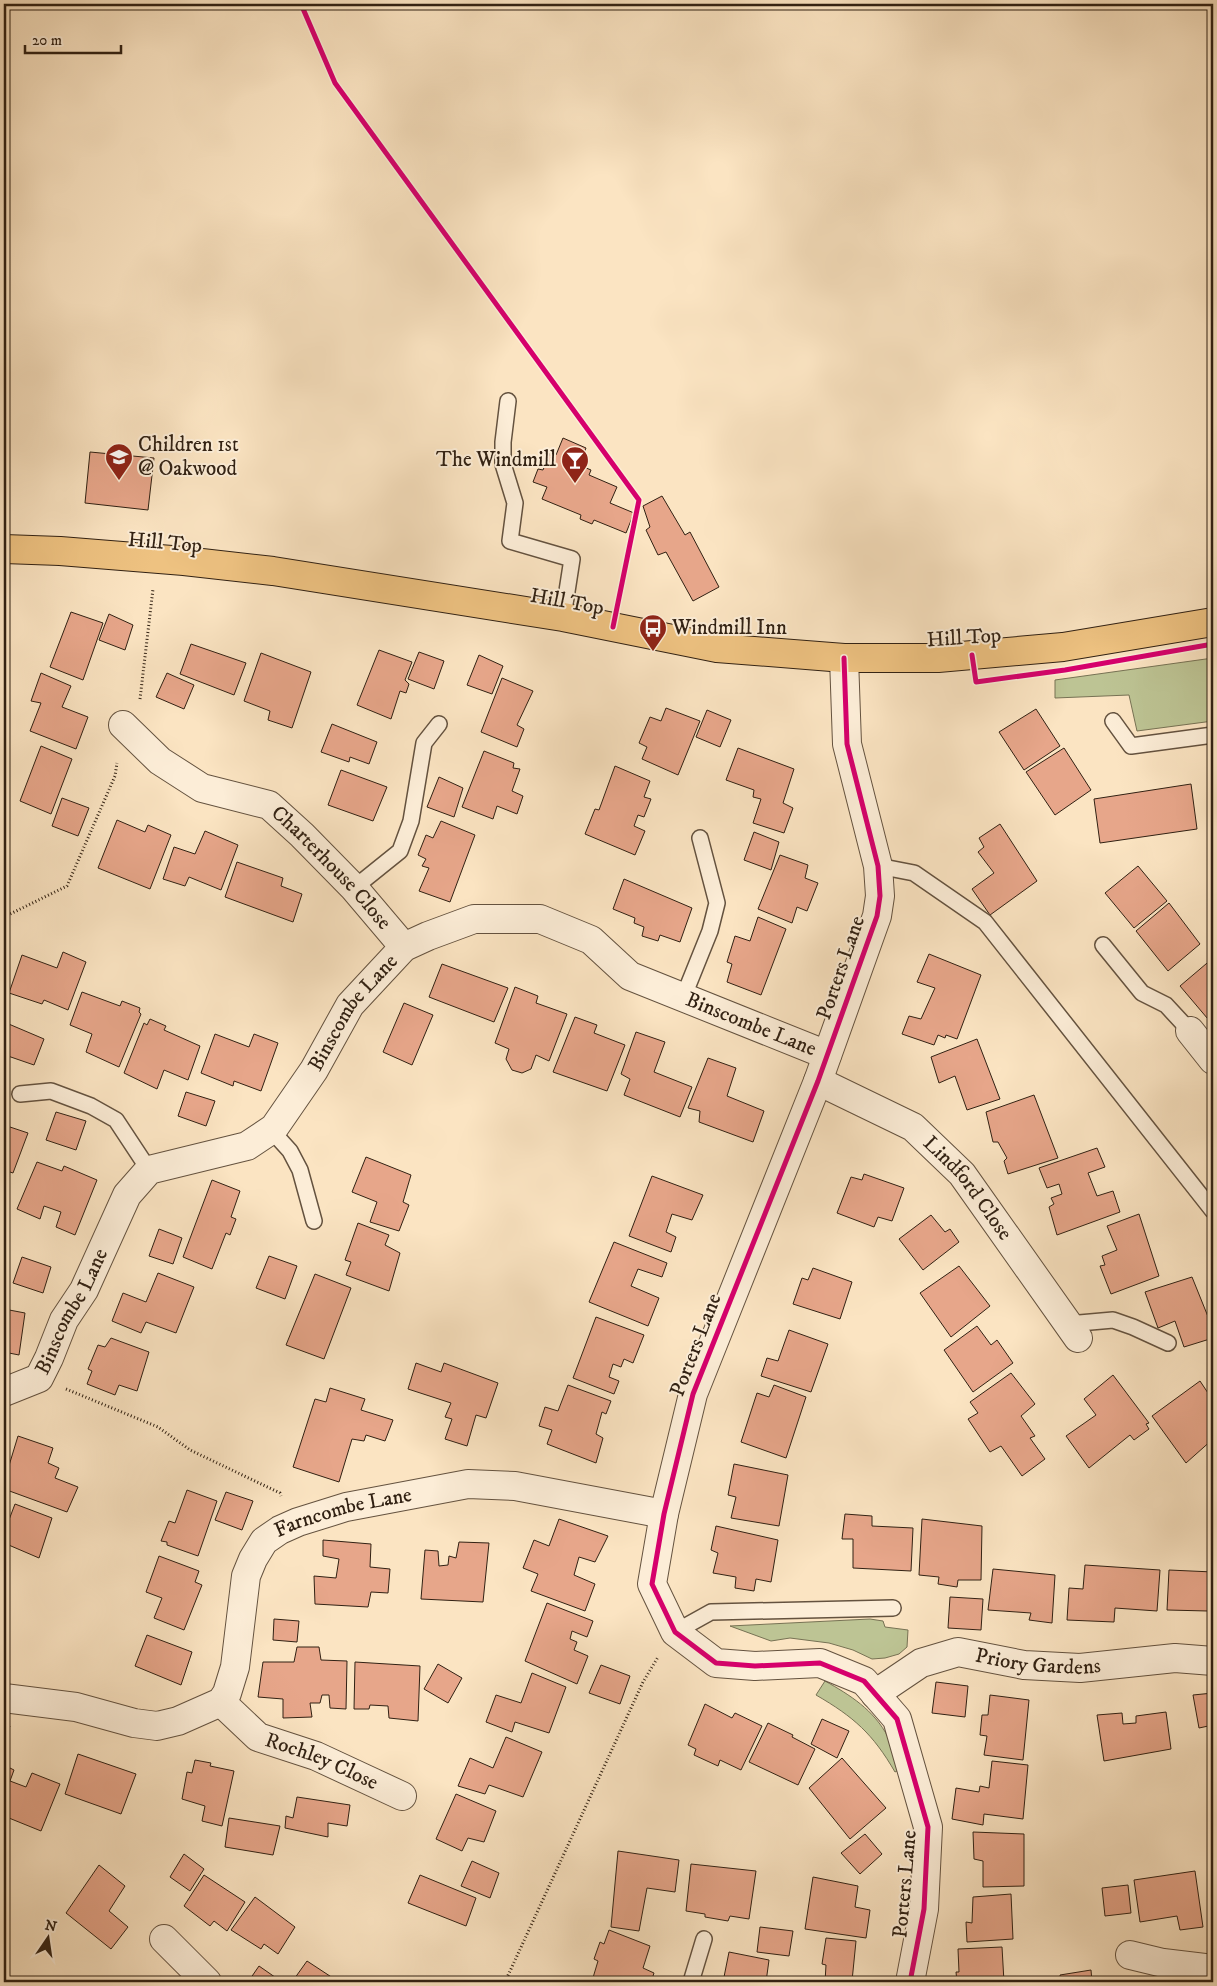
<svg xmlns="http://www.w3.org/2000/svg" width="1217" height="1986" viewBox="0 0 1217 1986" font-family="'IM FELL DW Pica',serif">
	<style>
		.green { fill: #bdc494; stroke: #777254 }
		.building { fill: #e7a68a; stroke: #312113 }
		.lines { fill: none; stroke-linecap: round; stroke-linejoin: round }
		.lane-casing { stroke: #64523f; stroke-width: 18 }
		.street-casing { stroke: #64523f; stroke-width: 30 }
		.primary-casing { stroke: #312113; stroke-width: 30 }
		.path { stroke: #312113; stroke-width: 3; stroke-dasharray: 1 2.5; stroke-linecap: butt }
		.lane { stroke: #fcedd7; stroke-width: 15 }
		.street { stroke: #fcedd7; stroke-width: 28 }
		.primary { stroke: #eec281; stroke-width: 28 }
		.cycleway-casing { stroke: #fcedd7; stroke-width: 8 }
		.cycleway { stroke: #d6006c; stroke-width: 5 }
		.labels { text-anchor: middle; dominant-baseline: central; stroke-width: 4; stroke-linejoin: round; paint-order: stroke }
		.poi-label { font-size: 21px; fill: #312113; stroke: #fcedd7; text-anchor: start }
		.street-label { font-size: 21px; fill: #312113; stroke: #fcedd7 }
	</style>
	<rect width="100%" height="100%" fill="#fbe4c2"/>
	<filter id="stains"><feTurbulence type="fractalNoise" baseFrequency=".004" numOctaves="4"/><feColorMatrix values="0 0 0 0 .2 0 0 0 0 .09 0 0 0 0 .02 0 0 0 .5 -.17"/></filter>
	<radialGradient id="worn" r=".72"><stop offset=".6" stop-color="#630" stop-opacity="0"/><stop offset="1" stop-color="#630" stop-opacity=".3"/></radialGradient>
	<path class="green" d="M1213,658V721L1137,731L1129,695L1055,698V680Z
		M870,1619L883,1621L885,1627L908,1630L907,1647L899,1654L885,1658L872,1659L853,1650L829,1643L790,1638L771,1641L730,1626Z
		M825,1681C850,1695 874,1710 888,1737C893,1747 896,1759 899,1770L895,1772C873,1734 854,1717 816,1695Z"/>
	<path class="building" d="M563,438L586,448L579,465L591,470L589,475L617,487L610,503L634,513L626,533L594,520L592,524L580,519L581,515L542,499L547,487L533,482L538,469L543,470L550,453L556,455Z
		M90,452L154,458L148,510L85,503Z
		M662,496L685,535L690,532L719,587L693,601L666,552L658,555L646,530L650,527L643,506Z
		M71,612L103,623L83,680L50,667Z
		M109,614L133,625L125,650L99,640Z
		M191,644L246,663L234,695L180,674Z
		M379,650L412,662L405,680L409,684L406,693L400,691L391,719L357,705Z
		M419,652L444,661L434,689L408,679Z
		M261,653L311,672L292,728L268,720L270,711L244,701Z
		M479,655L503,666L492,694L467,685Z
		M41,673L71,686L62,707L88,717L76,749L30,731L41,703L31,701Z
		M167,673L194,685L184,709L156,697Z
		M502,678L533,691L517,725L524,729L517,747L481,732Z
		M666,708L700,721L678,775L642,759L647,747L639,743L650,717L661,721Z
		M1036,709L1060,746L1024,770L999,732Z
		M707,710L731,720L720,747L696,737Z
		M332,724L377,742L369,764L350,757L349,762L321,752Z
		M41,746L72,759L51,814L20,801Z
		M738,748L794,769L783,803L793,808L784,833L753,823L761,799L753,797L754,790L726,780Z
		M1064,748L1091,790L1055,815L1026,772Z
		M484,751L514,763L513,768L520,769L512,791L523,796L517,814L497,806L493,819L462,807Z
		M615,766L650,781L644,797L651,799L644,817L638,815L634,826L645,831L635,855L585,834L595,809L599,810Z
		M341,770L387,787L373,821L328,805Z
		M439,777L463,788L454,817L427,807Z
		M1191,784L1197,829L1100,843L1094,799Z
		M62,798L89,808L78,836L52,826Z
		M117,820L145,832L148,825L171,835L150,889L98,868Z
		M441,821L475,835L450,902L419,891L429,868L422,866L426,859L418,855L426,835L433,838Z
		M1000,824L1037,881L990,915L972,889L994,873L978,852L984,847L979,838Z
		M205,831L238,845L221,890L189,877L185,886L163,879L174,847L195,854Z
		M754,832L779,842L771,870L744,860Z
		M780,855L808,865L805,878L818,883L807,911L797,907L792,923L758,909Z
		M237,862L283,878L281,886L302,894L293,922L225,897Z
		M1138,866L1167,901L1134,928L1105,893Z
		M624,879L692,908L680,942L660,935L658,941L642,936L644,927L634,923L635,918L613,909Z
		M1169,903L1200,944L1168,971L1136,931Z
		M758,917L786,929L761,995L727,982L732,964L727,962L735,936L750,941Z
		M63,952L86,962L68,1010L44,1000L42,1004L9,993L22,955L57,968Z
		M929,954L981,975L957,1039L946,1035L945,1038L938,1035L934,1045L902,1034L909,1016L921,1019L935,988L917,982Z
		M1213,958V1025L1180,986Z
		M442,964L508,988L494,1022L429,997Z
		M515,987L538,996L536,1003L567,1014L549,1061L536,1055L531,1069L522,1073L512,1070L506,1059L509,1049L495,1043Z
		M82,992L120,1006L122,1001L140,1008L139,1012L141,1014L119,1067L86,1052L92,1034L70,1025Z
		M404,1003L433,1015L412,1065L383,1052Z
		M575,1017L597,1025L594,1033L625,1045L607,1091L553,1072Z
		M150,1019L166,1026L164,1030L200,1046L188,1080L164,1070L157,1089L124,1073L144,1023L147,1025Z
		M4,1022L44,1039L34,1065L5,1055Z
		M636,1032L665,1042L654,1072L692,1087L680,1117L624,1095L630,1079L621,1074Z
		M215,1034L249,1047L254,1034L278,1043L261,1091L234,1081L233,1086L201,1073Z
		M977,1039L1000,1099L967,1110L955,1076L939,1083L931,1057Z
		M708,1058L736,1068L727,1096L764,1111L753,1142L699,1122L700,1111L688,1108Z
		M186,1092L215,1101L206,1126L178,1116Z
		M1034,1095L1058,1158L1008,1174L1004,1161L1007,1158L998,1142H993L986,1112Z
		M56,1112L86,1121L76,1150L46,1140Z
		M4,1125L28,1133L13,1173L4,1170Z
		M1097,1148L1105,1167L1088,1173L1097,1196L1113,1191L1120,1212L1057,1235L1049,1207L1054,1204L1051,1198L1062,1194L1059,1184L1047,1188L1039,1168Z
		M366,1157L411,1175L403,1202L409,1205L399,1231L370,1222L377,1202L352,1192Z
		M37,1162L62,1171L64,1166L97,1180L75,1235L56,1227L61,1212L44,1206L40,1219L17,1209Z
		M864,1174L904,1188L892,1221L878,1217L874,1227L837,1213L851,1177L862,1180Z
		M652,1176L703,1195L692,1220L672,1214L666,1232L676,1237L671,1252L629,1236Z
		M212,1180L240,1191L231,1217L236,1219L230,1235L226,1233L212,1269L183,1257Z
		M1139,1214L1159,1276L1111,1294L1100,1266L1105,1265L1102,1256L1117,1250L1107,1226Z
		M931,1215L945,1232L950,1229L959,1242L923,1270L899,1239Z
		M358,1223L389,1235L385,1245L400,1253L389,1291L346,1275L351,1262L345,1260Z
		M159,1229L182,1238L173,1264L149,1256Z
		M614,1242L667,1263L662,1277L638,1269L631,1286L659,1298L648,1326L589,1302Z
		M269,1256L297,1266L285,1299L256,1288Z
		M22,1257L51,1267L43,1293L13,1283Z
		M959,1266L990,1306L951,1337L920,1293Z
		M813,1268L852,1282L840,1319L793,1304L802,1278L808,1280Z
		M158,1273L194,1287L176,1333L146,1322L141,1333L112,1321L123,1293L146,1302Z
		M315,1274L351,1288L324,1359L286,1345Z
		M1192,1277L1213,1329V1338L1184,1347L1175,1321L1158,1328L1145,1292Z
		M4,1309L25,1313L19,1355L4,1352Z
		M596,1317L644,1335L633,1363L624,1359L621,1367L613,1364L609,1377L619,1381L614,1394L573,1378Z
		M977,1326L991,1345L997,1340L1013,1363L973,1392L944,1350Z
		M789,1330L828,1344L811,1392L761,1376L767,1358L778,1361Z
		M111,1338L149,1352L137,1391L119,1385L115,1395L87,1384L92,1371L88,1369L98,1345L105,1347Z
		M416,1363L441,1372L444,1363L498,1383L486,1418L476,1415L467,1446L445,1439L452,1419L445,1417L451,1403L408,1389Z
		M1011,1373L1035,1404L1021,1416L1035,1436L1030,1438L1045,1459L1022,1476L1001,1446L990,1452L968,1419L978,1413L970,1402Z
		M1113,1375L1149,1423L1146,1424L1149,1429L1134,1440L1130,1435L1089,1468L1066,1436L1096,1415L1084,1399Z
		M1200,1381L1210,1396L1213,1393V1439L1186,1463L1152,1416Z
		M568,1385L611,1401L606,1414L602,1412L596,1434L603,1438L596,1463L547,1444L552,1430L539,1426L545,1407L558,1411Z
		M774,1385L806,1397L786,1458L741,1442L757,1393L769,1397Z
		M330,1388L365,1399L361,1410L393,1420L385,1441L366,1435L364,1441L352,1439L339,1482L293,1467L315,1399L326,1402Z
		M18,1436L53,1448L48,1463L59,1468L55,1478L78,1487L67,1512L4,1489V1482Z
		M734,1464L788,1475L779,1526L731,1518L736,1497L728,1495Z
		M187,1490L217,1501L198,1556L167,1545V1542L161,1541L169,1521L175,1523Z
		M226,1492L253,1501L242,1530L215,1520Z
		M15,1504L52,1518L39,1558L4,1543V1533Z
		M845,1514L872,1516V1526L913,1528L911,1571L853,1568V1539H842Z
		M559,1519L608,1536L595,1562L579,1557L574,1575L595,1584L585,1611L531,1591L538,1574L523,1568L534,1540L549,1546Z
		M922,1519L982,1526L981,1580H958L957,1587L938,1584L939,1577L919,1575Z
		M716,1526L778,1540L771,1582L756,1579L754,1591L735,1588L736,1577L713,1573L718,1553L711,1550Z
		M323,1540L371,1544L370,1567L390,1569L388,1593L371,1592L368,1607L315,1604L314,1576L336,1578L339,1559L323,1556Z
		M459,1542L489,1543L483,1602L421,1599L425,1550L438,1551L439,1566L448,1565L449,1556L456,1558Z
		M159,1556L199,1571L195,1582L202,1585L184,1630L154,1618L162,1598L146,1592Z
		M1085,1565L1160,1570L1157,1611L1115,1608L1114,1622L1067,1620L1069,1588L1083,1589Z
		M993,1569L1055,1575L1052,1623L1029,1620L1031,1613L988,1610Z
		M1169,1570L1213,1572V1619L1209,1618L1208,1611L1167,1610Z
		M950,1597L983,1599L981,1630L948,1628Z
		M547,1603L593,1621L587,1637L572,1631L570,1639L577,1642L574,1650L588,1656L577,1684L525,1661Z
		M274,1619L299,1621L297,1642L273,1640Z
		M147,1635L192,1652L181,1685L135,1666Z
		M297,1647H319L321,1660L347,1661L346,1709L330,1708L329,1695H322L320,1703H310L312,1717L283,1718V1699L258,1697L263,1662H294Z
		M355,1662L420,1666L418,1721L389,1718L388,1706L370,1705L369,1709H354Z
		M438,1664L462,1678L448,1703L424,1689Z
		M601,1665L630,1676L620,1704L589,1693Z
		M532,1673L566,1687L549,1733L515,1722L512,1732L486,1722L496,1695L521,1703Z
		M936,1682L968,1686L965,1717L932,1713Z
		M1213,1693V1725L1199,1728L1193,1695Z
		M990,1695L1029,1700L1023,1760L984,1755L987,1736L980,1735L982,1715H988Z
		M705,1704L732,1718L735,1713L762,1726L741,1770L720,1760L718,1766L694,1755L696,1749L688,1745Z
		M1166,1712L1171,1749L1104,1761L1097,1715L1122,1713L1123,1724L1136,1723V1716Z
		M822,1719L849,1731L837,1758L811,1744Z
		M4,1723L10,1726L4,1741Z
		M768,1723L793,1735L792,1737L815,1749L798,1785L749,1762Z
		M506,1737L542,1752L523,1797L489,1785L485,1794L458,1786L470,1758L493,1768Z
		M78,1754L136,1774L121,1814L65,1794Z
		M842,1758L886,1808L850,1839L809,1788Z
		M195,1760L211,1763L210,1766L234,1771L222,1826L202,1821L205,1806L182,1799L187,1772L192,1773Z
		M992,1761L1028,1765L1023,1819L984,1814L983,1825L952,1819L956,1788L979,1792L980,1786L989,1788Z
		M4,1765L14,1770L10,1781L26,1787L32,1773L60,1784L41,1831L4,1816Z
		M456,1794L496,1811L484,1842L468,1838L462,1851L436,1839Z
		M297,1797L350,1805L347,1826L328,1823V1837L285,1828L286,1816L293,1818Z
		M229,1818L280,1826L273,1855L225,1847Z
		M973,1832L1024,1834V1886L983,1887V1861L974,1859Z
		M865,1834L882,1854L860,1874L841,1853Z
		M618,1851L679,1860L675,1892L647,1888L639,1931L611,1927Z
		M184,1854L204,1869L190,1891L170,1877Z
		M472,1861L499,1873L490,1898L461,1886Z
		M691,1864L756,1871L749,1919L730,1916L728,1921L705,1917V1914L686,1911Z
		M99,1865L125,1886L109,1911L128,1927L111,1949L66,1913Z
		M1195,1871L1203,1927L1180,1930L1177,1916L1140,1922L1134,1880Z
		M204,1875L245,1902L227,1931L214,1921L210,1926L184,1906Z
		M420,1875L476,1898L466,1926L408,1903Z
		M813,1877L858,1886L855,1907L870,1910L866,1938L805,1929Z
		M1128,1885L1131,1913L1105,1916L1102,1888Z
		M1011,1894L1013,1939L967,1942L966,1922L972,1923L973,1897Z
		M255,1897L295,1927L278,1954L264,1944L261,1949L231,1930Z
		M760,1927L793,1931L789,1956L757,1952Z
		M609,1930L650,1946L643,1968L654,1973L651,1982L592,1981L598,1961L594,1959L600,1942L604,1944Z
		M826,1938L856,1941L852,1981L860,1982H825L826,1965L822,1964Z
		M1002,1947L1004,1982H957L956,1972H959L958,1949Z
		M729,1952L769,1960L766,1982H723Z
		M307,1961L339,1982H292Z
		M259,1966L282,1982H248Z
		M1091,1970L1092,1982H1061L1060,1975Z"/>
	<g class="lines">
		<g class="lane-casing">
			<path id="lane" d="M508,401L503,442V464L515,503L510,541L572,559L563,617
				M1113,721L1131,746L1213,735
				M878,866L914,873L985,922L1213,1211
				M354,888L400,851L411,821L424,743L439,724
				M1103,945L1142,993L1166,1005L1190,1031
				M683,998L710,931L717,903L700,838
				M20,1094L51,1091L91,1106L116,1120L149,1170
				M271,1130L290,1151L300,1170L314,1221
				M1068,1324L1113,1320L1133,1327L1168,1343
				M675,1632L711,1612L893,1608
				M691,1982L704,1939"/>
		</g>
		<g class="street-casing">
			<g id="street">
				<path d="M844,658L847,744L878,866L880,896L877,916L818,1081L693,1394L664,1514L652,1584L675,1632L716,1663L755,1666L820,1663L864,1681L897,1719L928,1827L924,1909L910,1982"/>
				<path id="s1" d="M123,725L160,761L202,788L269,805L302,835L354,888L404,947"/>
				<path d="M1190,1031L1213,1060"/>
				<path id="s2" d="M818,1081L913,1127L962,1174L1078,1338"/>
				<path id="s3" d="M4,1392L39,1378L49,1358L64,1320L84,1290L127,1195L149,1170L247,1146L274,1128L314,1070L350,1005L404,947L428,936L474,919H540L591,940L630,976L827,1055"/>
				<path id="s4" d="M875,1694L921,1663L958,1652L1024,1665L1080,1668L1175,1658L1213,1661"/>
				<path id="s5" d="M4,1698L76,1707L134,1723L157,1726L178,1721L221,1702L227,1693L235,1667L246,1576L253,1559L264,1541L280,1530L298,1522L346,1507L468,1484L515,1486L664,1514"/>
				<path id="s6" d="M221,1702L258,1737L316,1756L402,1796"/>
				<path d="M164,1939L207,1982"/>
				<path d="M1130,1955L1163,1963L1213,1969"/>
			</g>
		</g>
		<g class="primary-casing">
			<path id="primary" d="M4,549L60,551L184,561L273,571L563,617L717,648L844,658H938L1063,647L1213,622"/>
		</g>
		<path class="path" d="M140,699L153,589
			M4,917L67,886L115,776L117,763
			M66,1389L158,1427L190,1450L280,1493L281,1496
			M505,1982L643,1682L658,1657"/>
		<use href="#lane" class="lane"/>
		<use href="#street" class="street"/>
		<use href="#primary" class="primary"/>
		<g class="cycleway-casing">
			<path id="cycleway" d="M301,4L335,83L639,500L613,627
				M972,655L976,682L1065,670L1213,644
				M844,658L847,744L878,866L880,896L877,916L818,1081L693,1394L664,1514L652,1584L675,1632L716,1663L755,1666L820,1663L864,1681L897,1719L928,1827L924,1909L910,1982"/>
		</g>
		<use href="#cycleway" class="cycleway"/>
	</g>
	<defs>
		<g id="school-pin" transform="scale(1.4375)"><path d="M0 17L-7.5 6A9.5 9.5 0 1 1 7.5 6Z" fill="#8f2418" stroke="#fcedd7"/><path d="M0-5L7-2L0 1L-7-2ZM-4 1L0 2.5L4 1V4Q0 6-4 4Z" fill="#fff"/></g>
		<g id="bar-pin" transform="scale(1.4375)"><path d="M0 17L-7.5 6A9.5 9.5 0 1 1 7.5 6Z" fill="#8f2418" stroke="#fcedd7"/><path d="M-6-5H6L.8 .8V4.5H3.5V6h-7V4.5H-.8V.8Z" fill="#fff"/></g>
		<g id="bus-pin" transform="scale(1.4375)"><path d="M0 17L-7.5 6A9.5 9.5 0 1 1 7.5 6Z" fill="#8f2418" stroke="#fcedd7"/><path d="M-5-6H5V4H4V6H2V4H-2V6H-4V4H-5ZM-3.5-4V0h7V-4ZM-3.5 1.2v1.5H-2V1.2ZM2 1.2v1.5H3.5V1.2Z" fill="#fff"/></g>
	</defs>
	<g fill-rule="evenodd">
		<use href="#school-pin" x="119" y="457"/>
		<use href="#bar-pin" x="575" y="460"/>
		<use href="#bus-pin" x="653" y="628"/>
	</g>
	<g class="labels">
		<g class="poi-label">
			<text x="138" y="445">Children 1st<tspan x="138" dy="24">@ Oakwood</tspan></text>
			<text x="556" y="460" text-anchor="end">The Windmill</text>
			<text x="672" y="628">Windmill Inn</text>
		</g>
		<g class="street-label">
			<text transform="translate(165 543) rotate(5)">Hill Top</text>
			<text transform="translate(567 602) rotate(10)">Hill Top</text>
			<text transform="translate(964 638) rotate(-4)">Hill Top</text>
			<text stroke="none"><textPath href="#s1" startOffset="259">Charterhouse Close</textPath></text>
			<text transform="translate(841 968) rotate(-71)">Porters Lane</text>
			<text stroke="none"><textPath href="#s3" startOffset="548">Binscombe Lane</textPath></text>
			<text stroke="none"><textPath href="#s3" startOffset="1012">Binscombe Lane</textPath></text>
			<text stroke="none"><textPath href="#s2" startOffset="188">Lindford Close</textPath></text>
			<text stroke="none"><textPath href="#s3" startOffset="112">Binscombe Lane</textPath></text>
			<text transform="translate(696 1345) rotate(-69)">Porters Lane</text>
			<text stroke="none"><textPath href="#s5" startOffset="479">Farncombe Lane</textPath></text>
			<text stroke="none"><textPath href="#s4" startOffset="175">Priory Gardens</textPath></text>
			<text stroke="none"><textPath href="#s6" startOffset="119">Rochley Close</textPath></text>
			<text transform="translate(905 1884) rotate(-85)">Porters Lane</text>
		</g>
	</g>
	<rect width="1217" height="1986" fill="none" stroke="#fbe4c2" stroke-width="20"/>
	<rect x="5" y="5" width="1207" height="1976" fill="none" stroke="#312113" stroke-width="2.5"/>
	<rect x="10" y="10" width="1197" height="1966" fill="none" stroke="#312113"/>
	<g transform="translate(48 1938) rotate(13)" stroke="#fcedd7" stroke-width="4" paint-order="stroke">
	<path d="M0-4L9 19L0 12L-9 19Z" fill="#312113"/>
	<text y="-8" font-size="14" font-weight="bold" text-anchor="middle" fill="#312113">N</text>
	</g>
	<path d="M25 45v8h96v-8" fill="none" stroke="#312113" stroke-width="2.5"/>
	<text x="32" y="45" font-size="15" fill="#312113" stroke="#fcedd7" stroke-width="4" paint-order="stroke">20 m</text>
	<rect width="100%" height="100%" filter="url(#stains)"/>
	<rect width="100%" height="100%" fill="url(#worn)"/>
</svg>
